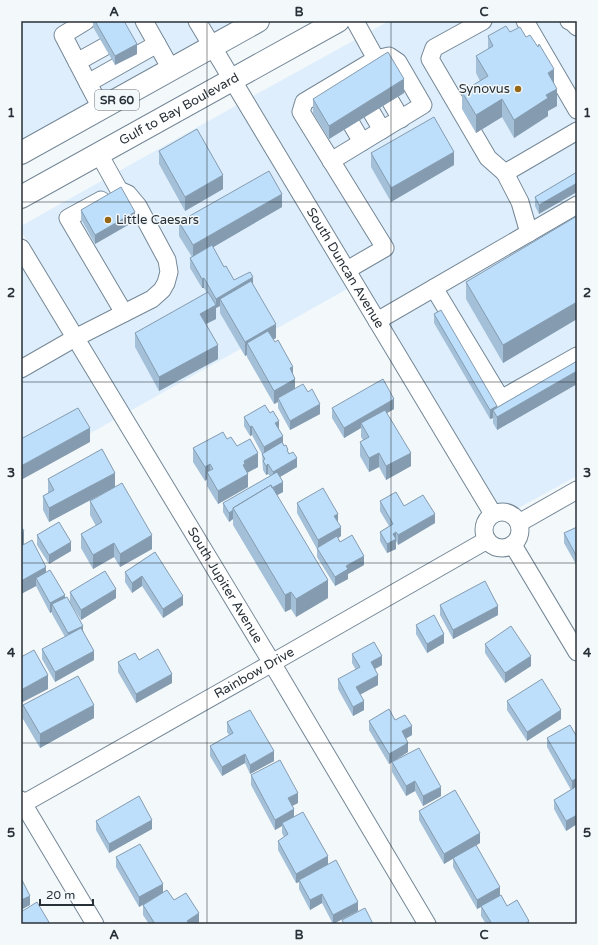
<svg xmlns="http://www.w3.org/2000/svg" width="598" height="945" viewBox="0 0 598 945" font-family="'Varela Round',sans-serif">
	<style>
		.built { fill: #deeefc }
		.lines { fill: none; stroke-linecap: round; stroke-linejoin: round }
		.minor-casing { stroke: #748796; stroke-width: 19 }
		.major-casing { stroke: #748796; stroke-width: 24 }
		.minor { stroke: #fff; stroke-width: 17 }
		.major { stroke: #fff; stroke-width: 22 }
		.wall { fill: #a3c0d8 }
		.shaded-wall { fill: #859cb0 }
		.building { fill: #bedffb; stroke: #859cb0 }
		.grid { fill: none; stroke: #293138; stroke-width: 1; stroke-opacity: 0.55 }
		.poi-dot { fill: #956716; stroke: #f3f8fb; stroke-width: 1.5 }
		.labels { text-anchor: middle; dominant-baseline: central; stroke-width: 3; stroke-linejoin: round; paint-order: stroke }
		.shield { fill: #f3f8fb; stroke: #666d72; stroke-width: 1 }
		.shield-label { font-size: 12px; font-weight: bold; fill: #293138 }
		.poi-label { font-size: 13px; fill: #293138; stroke: #f3f8fb; text-anchor: end }
		.street-label { font-size: 13px; fill: #293138; stroke: #f3f8fb }
		.neatline { fill: none; stroke: #293138; stroke-width: 1.5 }
		.grid-label { font-size: 13px; text-anchor: middle; font-weight: bold; fill: #293138 }
	</style>
	<rect width="100%" height="100%" fill="#f3f8fb"/>
	<path class="built" d="M21,21H187L199,41L21,140Z
		M208,21H233L215,32Z
		M389,21H577V476L504,516L253,96Z
		M237,105L347,289L130,411L21,231V226Z
		M21,266L114,420L21,472Z"/>
	<g class="lines">
		<g class="minor-casing">
			<g id="minor">
				<path d="M86,21L63,35L101,108"/>
				<path d="M144,21L171,69"/>
				<path id="s1" d="M197,21L493,514"/>
				<path d="M483,21L434,48L430,59L488,158L505,173"/>
				<path d="M525,21L577,110"/>
				<path d="M569,21L572,22L577,27"/>
				<path d="M77,62L104,47"/>
				<path d="M88,83L157,44"/>
				<path d="M391,102L401,119"/>
				<path d="M372,113L382,130"/>
				<path d="M352,125L362,142"/>
				<path d="M331,161L423,105L398,62L389,56L376,59"/>
				<path d="M101,200L68,218L124,313"/>
				<path d="M529,233L520,202L505,173L577,131"/>
				<path id="s2" d="M21,248L272,663L427,924"/>
				<path d="M347,270L385,248L301,112L304,102L376,59L355,21"/>
				<path d="M434,288L501,399L577,356"/>
				<path d="M377,321L577,205"/>
				<path d="M21,369L75,338L152,299L162,290L166,283L169,272L167,260L138,206L128,194L119,190L99,154"/>
				<circle cx="502" cy="530" r="18"/>
				<path d="M519,523L577,490"/>
				<path d="M513,545L577,652"/>
				<path d="M21,800L95,924"/>
				<path id="s3" d="M21,805L272,663L487,540"/>
			</g>
		</g>
		<g class="major-casing">
			<g id="major">
				<path d="M21,153L258,21"/>
				<path id="s4" d="M21,197L338,21"/>
			</g>
		</g>
		<use href="#minor" class="minor"/>
		<use href="#major" class="major"/>
	</g>
	<path class="wall" d="M93,21H124L137,54L115,65L93,27Z
		M510,32L554,83L557,106L548,111V116L514,138L502,117L476,133L462,109V92L480,81L476,73V56L488,49V36Z
		M404,93L329,139L313,113V99Z
		M159,151L223,189L185,211L159,164Z
		M371,153L454,165L391,202L371,167Z
		M577,172L539,214L535,206V197Z
		M282,207L213,247L224,267L234,280L253,284L276,338L273,340L293,374L295,388L320,414L290,430L278,408V402L274,404L247,357V355L245,356L220,313V306L216,308V319L206,324L218,359L159,391L135,347V333L207,293L204,288H202L190,268V258L192,257L179,236V222Z
		M81,210L135,221L95,244L81,219Z
		M577,216V319L503,363L466,299V282Z
		M434,314L497,407L577,361V384L497,430L493,423V418L490,419L434,323Z
		M332,408L394,409L387,413L411,466L386,480L379,467L369,472L360,456V442L363,440L361,437V428L344,438L332,418Z
		M244,417L279,429L283,443L297,467L280,477L283,492L277,495L328,598L296,617L291,609L285,612L233,525V519L229,522L223,512V503L270,476L268,474L266,475L263,470L262,454L252,435L250,436L244,426Z
		M227,439L237,446L258,467L247,473L248,487L218,504L207,486V479L205,481L193,462V448Z
		M48,479L115,487L49,522L43,510V496L48,493Z
		M90,501L152,549L120,567L114,557L93,569L81,548V534L96,526L90,515Z
		M380,501L404,506L435,523L398,545L396,541V549L387,553L380,541V532L389,526L380,511Z
		M297,503L338,522L341,536L338,538L340,542L364,565L348,574V579L335,586L317,557V549L297,513Z
		M21,526L24,544L46,572L65,598L83,630L94,660L55,682L42,659V649L65,637L52,614V612L50,613L36,586L21,594Z
		M577,527V566L564,543V533Z
		M37,535L71,551L49,564L37,545Z
		M155,552L183,605L163,618L142,586L132,593L125,582V572Z
		M70,592L116,598L81,620L70,602Z
		M440,605L498,615L453,639L440,615Z
		M416,625L444,643L427,653L416,634Z
		M485,644L531,666L505,683L485,653Z
		M352,654L382,665L375,669L378,685L360,694L364,710L353,716L338,689V679L356,670L352,663Z
		M139,660L172,683L136,703L118,672V662Z
		M507,701L561,719L527,741L507,710Z
		M23,705L94,718L40,748L23,719Z
		M395,720L412,735L406,738L408,752L389,764L369,730V721Z
		M227,722L274,761L250,774L245,763L222,776L210,756V746L229,735L227,732Z
		M577,737V824L566,831L554,809V800L571,790L547,747V738Z
		M392,762L441,796L423,806L415,791L406,796L392,772Z
		M251,775L298,803L292,806L294,816L328,864L358,911L333,924L322,903L310,910L299,889V882L296,883L278,850V841L284,837L282,833V826L275,830L251,785Z
		M419,811L480,843L469,849L507,906L529,924H486L481,916V907L477,909L453,867V858L444,864L419,820Z
		M96,821L152,829L109,853L96,830Z
		M116,857L174,900L199,923L196,924H149L143,915V905L157,896L139,907L116,867Z"/>
	<path class="shaded-wall" d="M137,44V54L115,65V56Z
		M554,69V87L548,73Z
		M404,79V93L329,139V126Z
		M557,89V106L548,111V116L514,138V120L546,95Z
		M502,99V117L476,133V115Z
		M454,152V165L391,202V188Z
		M223,175V189L185,211V197Z
		M577,183V192L539,214V205Z
		M282,194V207L193,259V245Z
		M135,212V221L95,244V235Z
		M253,277V287L220,299V306L216,308V299Z
		M204,278V288H202V279Z
		M577,302V319L503,363V345Z
		M216,305V319L200,327V314Z
		M276,324V338L252,352L247,343V355L245,356V342Z
		M218,345V359L159,391V377Z
		M293,367V380L295,379V393L278,398V402L274,404V391L290,368Z
		M577,371V384L497,430V417Z
		M394,399V409L363,427L361,423V428L344,438V428Z
		M320,404V414L290,430V421Z
		M497,406V415L493,410V418L490,419V410Z
		M279,421V430L275,423Z
		M252,426V435L250,436V427Z
		M90,428V442L21,480V466Z
		M283,436V446L264,456V447Z
		M258,453V467L245,474H248V487L218,504V491L243,465L244,461Z
		M379,453V467L369,472V458Z
		M411,453V466L386,480V466Z
		M297,458V467L273,481V472Z
		M210,464V476L207,472V479L205,481V467Z
		M268,464V474L266,475V466Z
		M115,473V487L49,522V508Z
		M283,482V492L239,516L234,509Z
		M233,510V519L229,522V513Z
		M338,514V523L334,516Z
		M435,514V523L398,545V535Z
		M341,527V536L318,550V540Z
		M24,531V545L21,547V533Z
		M396,532V549L387,553V544L393,534Z
		M152,535V549L120,567V554Z
		M71,542V551L49,564V555Z
		M114,543V557L93,569V555Z
		M364,556V565L348,574V579L335,586V577L346,566Z
		M46,567V581L36,578V586L21,594V581Z
		M142,576V586L132,593V583Z
		M328,580V598L296,617V599Z
		M116,589V598L81,620V610Z
		M291,592V609L285,612V595Z
		M65,595V604H52V612L50,613V603Z
		M183,596V605L163,618V609Z
		M498,606V615L453,639V630Z
		M83,626V635L68,642V633Z
		M444,634V643L427,653V644Z
		M94,651V660L55,682V672Z
		M382,656V665L371,671V662Z
		M531,656V666L505,683V673Z
		M172,674V683L136,703V694Z
		M48,675V689L21,703V690Z
		M378,675V685L356,697V687Z
		M364,701V710L353,716V707Z
		M94,705V718L40,748V734Z
		M561,710V719L527,741V732Z
		M412,726V735L402,741V731Z
		M408,743V752L389,764V754Z
		M274,751V761L250,774V765Z
		M245,754V763L222,776V767Z
		M577,778V787L572,790V781Z
		M415,781V791L406,796V786Z
		M441,787V796L423,806V796Z
		M298,793V803L288,808V798Z
		M294,809V819L282,823V826L275,830V820Z
		M577,815V824L566,831V821Z
		M152,820V829L109,853V844Z
		M480,833V843L444,864V854Z
		M328,856V865L299,880V882L296,883V874Z
		M163,884V893L139,907V897Z
		M500,887V897L477,909V900Z
		M322,894V903L310,910V900Z
		M30,896V905L21,910V900Z
		M358,902V911L333,924V915Z
		M199,913V923L196,924H187V921Z
		M529,921V924H525Z"/>
	<path class="building" d="M95,21H124L137,44L115,56Z
		M506,26L510,32L520,27L526,37L530,35L538,47L539,44L554,69L548,73L557,89L546,95L548,98L514,120L502,99L476,115L462,92L488,76L476,56L493,46L488,36Z
		M388,52L404,79L329,126L313,99Z
		M434,117L454,152L391,188L371,153Z
		M197,129L223,175L185,197L159,151Z
		M269,171L282,194L193,245L179,222Z
		M577,172V183L539,205L535,197Z
		M121,187L135,212L95,235L81,210Z
		M577,216V302L503,345L466,282Z
		M212,245L224,267L226,266L234,280L250,272L253,277L216,299L204,278L202,279L190,258Z
		M251,281L276,324L245,342L220,299Z
		M208,292L216,305L200,314L218,345L159,377L135,333Z
		M441,310L497,406L490,410L434,314Z
		M268,331L275,342L278,340L293,367L290,368L295,379L274,391L247,343Z
		M577,361V371L497,417L493,410Z
		M383,379L394,399L344,428L332,408Z
		M303,384L308,392L312,389L320,404L290,421L278,398Z
		M265,405L270,413L273,411L279,421L275,423L283,436L264,447L252,426L250,427L244,417Z
		M78,408L90,428L21,466V439Z
		M385,410L411,453L386,466L379,453L369,458L360,442L369,437L361,423Z
		M223,432L227,439L231,437L237,446L250,439L258,453L244,461L245,464L243,465L248,474L218,491L207,472L213,469L210,464L205,467L193,448Z
		M282,442L284,446L286,445L288,450H287L289,454L293,452L297,458L273,472L268,464L266,466L263,461L265,459L262,454Z
		M102,449L115,473L49,508L43,496L54,490L48,479Z
		M277,472L283,482L272,488L271,485L233,508V510L229,513L223,503Z
		M122,483L152,535L120,554L114,543L93,555L81,534L102,522L90,501Z
		M271,485L328,580L296,599L291,592L285,595L233,508Z
		M323,488L338,514L334,516L341,527L318,540L297,503Z
		M396,492L404,506L423,495L435,514L398,535L396,532L393,534L396,539L387,544L380,532L393,524L380,501Z
		M59,522L71,542L49,555L37,535Z
		M21,526L24,531L21,533Z
		M577,527V557L564,533Z
		M352,535L364,556L346,566L348,569L335,577L317,548L337,536L340,542Z
		M32,540L46,567L21,581V546Z
		M155,552L183,596L163,609L142,576L132,583L125,572Z
		M50,570L65,595L50,603L36,578Z
		M105,571L116,589L81,610L70,592Z
		M485,581L498,606L453,630L440,605Z
		M67,597L83,626L68,633L52,604Z
		M434,615L444,634L427,644L416,625Z
		M511,626L531,656L505,673L485,644Z
		M81,628L94,651L55,672L42,649Z
		M374,642L382,656L371,662L378,675L356,687L364,701L353,707L338,679L360,667L352,654Z
		M158,649L172,674L136,694L118,662L135,653L139,660Z
		M34,650L48,675L21,690V657Z
		M78,676L94,705L40,734L23,705Z
		M542,679L561,710L527,732L507,701Z
		M389,709L395,720L405,715L412,726L402,731L408,743L389,754L369,721Z
		M250,710L274,751L250,765L245,754L222,767L210,746L233,733L227,722Z
		M570,725L577,737V778L572,781L547,738Z
		M419,748L441,787L423,796L415,781L406,786L392,762Z
		M280,760L298,793L288,798L294,809L275,820L251,775Z
		M577,786V815L566,821L554,800Z
		M455,790L480,833L444,854L419,811Z
		M139,796L152,820L109,844L96,821Z
		M303,812L328,856L296,874L278,841L288,834L282,823Z
		M140,844L163,884L139,897L116,857Z
		M476,845L500,887L477,900L453,858Z
		M336,860L358,902L333,915L322,894L310,900L299,880Z
		M21,878L30,896L21,900Z
		M167,890L174,900L186,893L199,913L187,921L189,924H155L143,905Z
		M501,895L507,906L517,900L529,921L525,924H492L481,906Z
		M37,902L50,924H21V912Z
		M365,908L373,924H344L342,920Z"/>
	<path class="grid" d="M207,21V924M391,21V924M21,202H577M21,382H577M21,563H577M21,743H577"/>
	<g class="poi-dot">
		<circle cx="518" cy="89" r="4"/>
		<circle cx="108" cy="220" r="4"/>
	</g>
	<g class="labels">
		<rect class="shield" x="95" y="90" width="44" height="20" rx="3"/>
		<g class="shield-label">
			<text x="117" y="100">SR 60</text>
		</g>
		<g class="poi-label">
			<text x="510" y="89">Synovus</text>
			<text x="116" y="220" text-anchor="start">Little Caesars</text>
		</g>
		<g class="street-label">
			<text stroke="none"><textPath href="#s4" startOffset="181">Gulf to Bay Boulevard</textPath></text>
			<text stroke="none"><textPath href="#s1" startOffset="288">South Duncan Avenue</textPath></text>
			<text stroke="none"><textPath href="#s2" startOffset="394">South Jupiter Avenue</textPath></text>
			<text stroke="none"><textPath href="#s3" startOffset="268">Rainbow Drive</textPath></text>
		</g>
	</g>
	<rect width="598" height="945" fill="none" stroke="#f3f8fb" stroke-width="44"/>
	<path d="M40 899v6h53v-6" fill="none" stroke="#293138" stroke-width="2"/>
	<text x="46" y="899" font-size="12" fill="#293138" stroke="#f3f8fb" stroke-width="3" paint-order="stroke">20 m</text>
	<rect x="22" y="22" width="554" height="901" class="neatline"/>
	<g class="grid-label">
		<text x="114" y="16">A</text>
		<text x="299" y="16">B</text>
		<text x="484" y="16">C</text>
		<text x="11" y="117">1</text>
		<text x="587" y="117">1</text>
		<text x="11" y="297">2</text>
		<text x="587" y="297">2</text>
		<text x="11" y="477">3</text>
		<text x="587" y="477">3</text>
		<text x="11" y="657">4</text>
		<text x="587" y="657">4</text>
		<text x="11" y="837">5</text>
		<text x="587" y="837">5</text>
		<text x="114" y="939">A</text>
		<text x="299" y="939">B</text>
		<text x="484" y="939">C</text>
	</g>
</svg>
